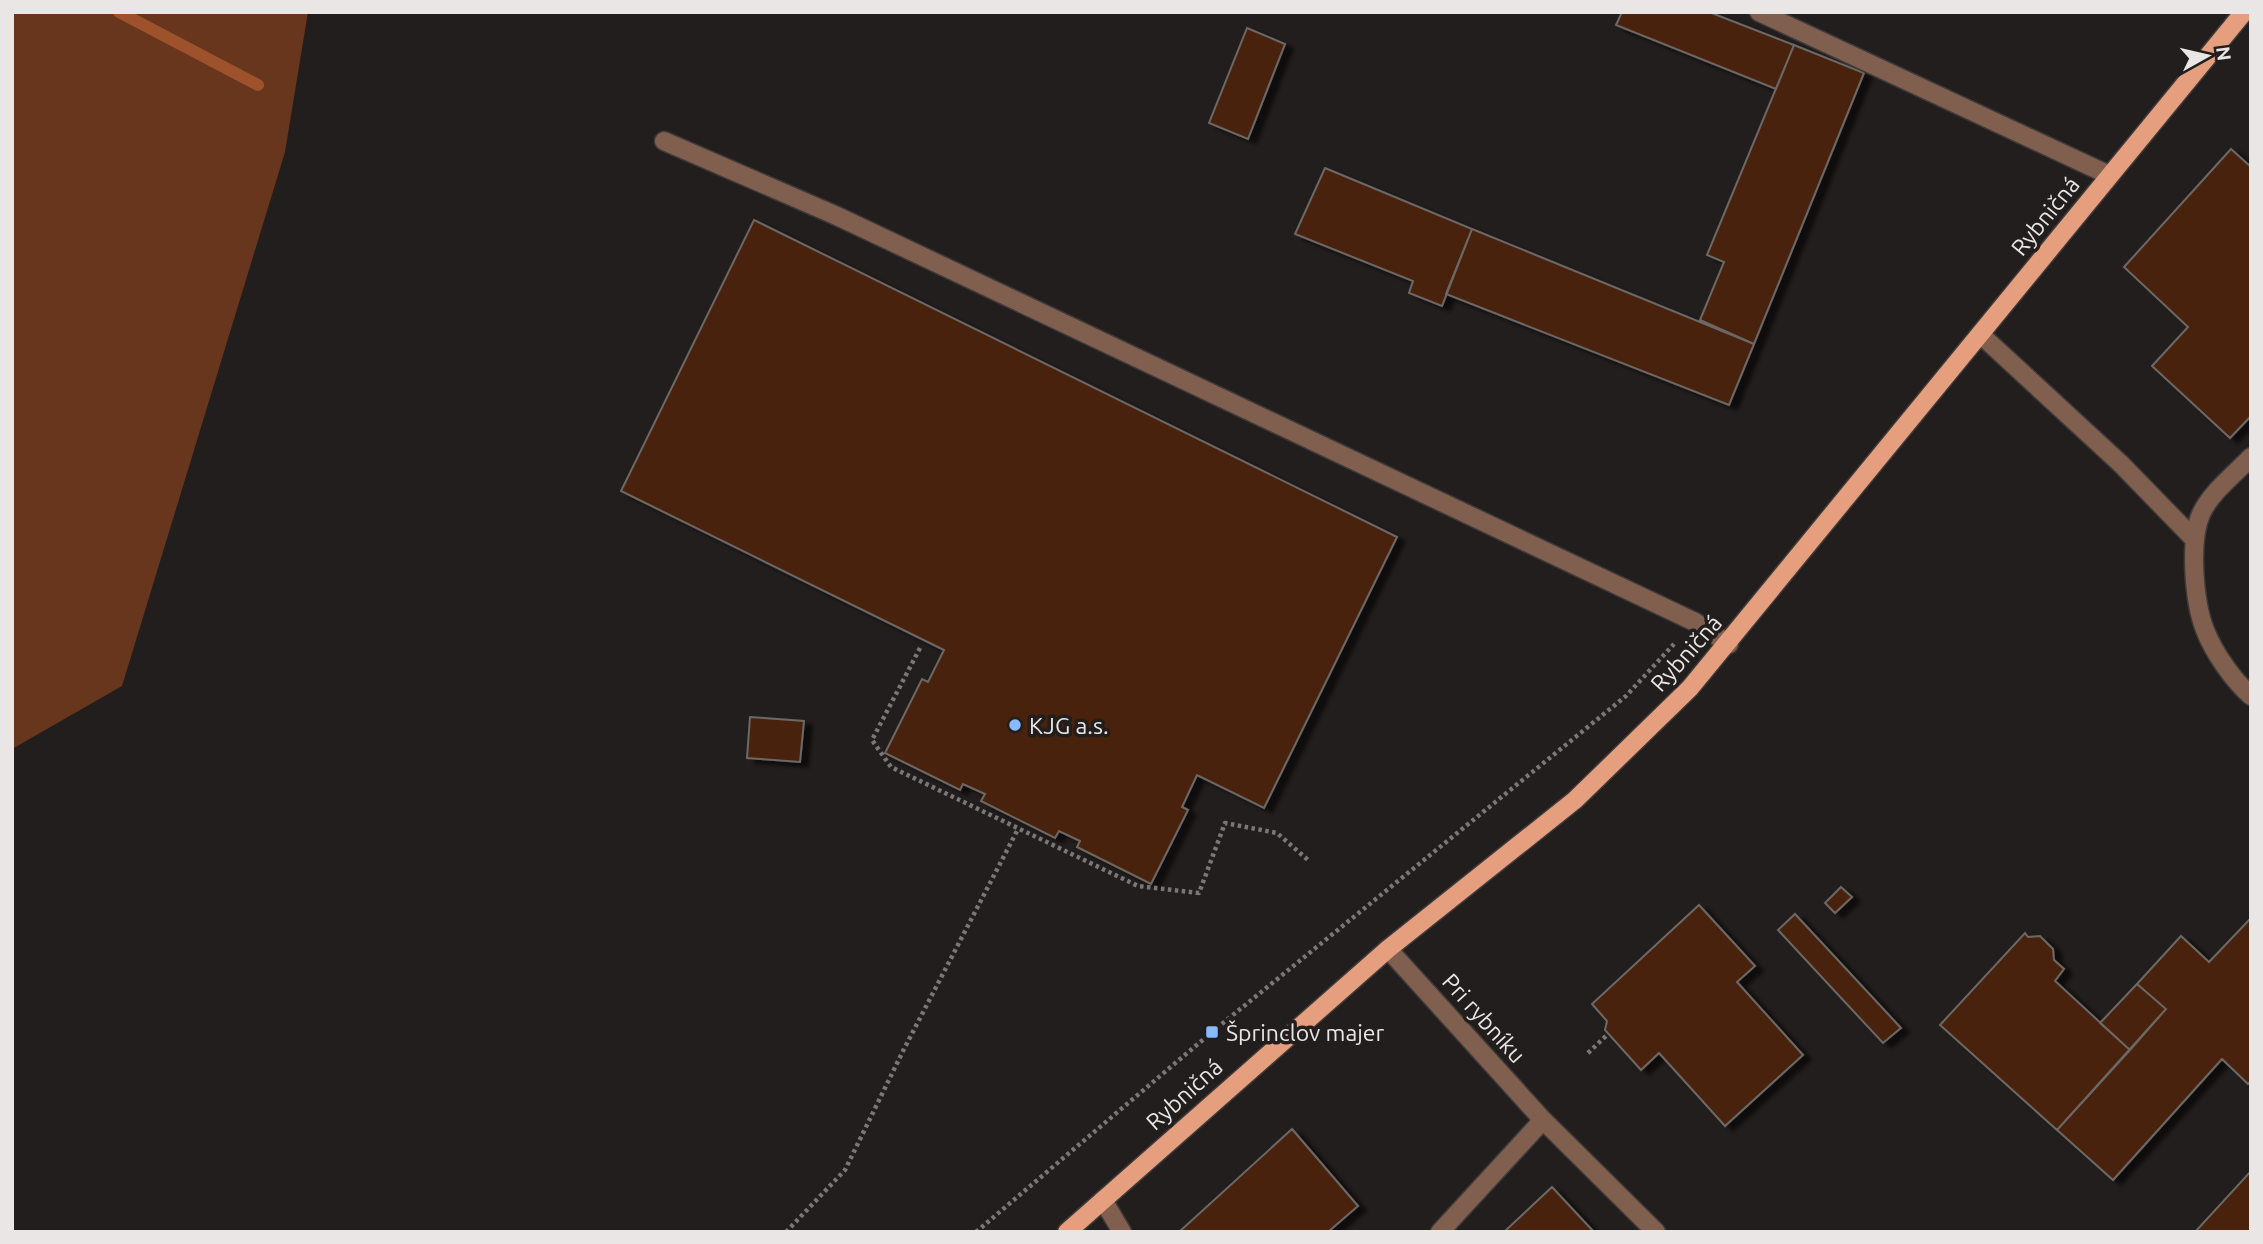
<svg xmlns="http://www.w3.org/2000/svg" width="2263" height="1244" viewBox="0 0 2263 1244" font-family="Ubuntu,sans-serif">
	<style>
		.green { fill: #68361d }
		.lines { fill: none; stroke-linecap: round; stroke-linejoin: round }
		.stream { stroke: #9e522c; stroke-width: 12 }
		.building { fill: #4a220e; stroke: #6c6866; stroke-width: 2; filter: url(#shadow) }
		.minor-casing { stroke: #3e3a39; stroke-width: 21 }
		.major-casing { stroke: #3e3a39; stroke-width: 21 }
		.path { stroke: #7a7776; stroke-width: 4.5; stroke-dasharray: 3.5 3.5; stroke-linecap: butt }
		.minor { stroke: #815f4f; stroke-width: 18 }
		.major { stroke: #e69f7e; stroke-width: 18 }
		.poi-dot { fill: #89bafc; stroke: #221e1d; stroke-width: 2.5 }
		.labels { text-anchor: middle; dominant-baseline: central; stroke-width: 7; stroke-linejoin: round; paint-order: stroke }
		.street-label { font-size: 23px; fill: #e9e6e5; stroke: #221e1d }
		.poi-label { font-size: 23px; fill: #e9e6e5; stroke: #221e1d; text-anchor: start }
	</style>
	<defs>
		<filter id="shadow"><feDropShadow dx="8" dy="4.5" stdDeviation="2" flood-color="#0009"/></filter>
	</defs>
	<rect width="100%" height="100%" fill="#221e1d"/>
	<path class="green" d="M12,12H308L285,152L122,686L12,749Z"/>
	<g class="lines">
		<path class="stream" d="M119,12L258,85"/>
	</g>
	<path class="building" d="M1622,12H1709L1794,45L1776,89L1616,25Z
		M1247,28L1285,44L1248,139L1209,123Z
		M1794,45L1864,73L1754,344L1700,320L1724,262L1707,255Z
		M2231,149L2251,167V416L2230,438L2152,366L2188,327L2124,267Z
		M1325,168L1472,229L1442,306L1409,293L1413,281L1295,234Z
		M754,220L1397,537L1264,808L1197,775L1182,807L1188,810L1151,884L1077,847L1080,841L1059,831L1055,838L981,801L985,794L963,784L960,790L885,753L922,679L928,682L944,650L621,491Z
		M1472,229L1754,344L1729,405L1446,294Z
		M750,717L804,721L800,762L747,758Z
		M1841,887L1852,897L1835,913L1825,903Z
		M1699,905L1755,966L1737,982L1803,1055L1725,1126L1659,1053L1641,1070L1605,1030L1607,1021L1592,1004Z
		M1795,914L1901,1028L1883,1043L1778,930Z
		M2251,918V1081L2248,1084L2222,1059L2113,1180L2057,1130L2166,1009L2137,984L2181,936L2209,962Z
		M2025,933L2028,937L2040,936L2053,949L2054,960L2064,969L2055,981L2130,1050L2057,1130L1940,1025Z
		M2137,984L2166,1009L2130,1050L2100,1023Z
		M1292,1129L1358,1206L1328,1232H1179Z
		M2251,1171V1232H2195Z
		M1552,1187L1594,1232H1504Z"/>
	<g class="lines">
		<g class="minor-casing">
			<path id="minor" d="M1759,12L2109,175
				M664,141L837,216L1695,622L1729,644
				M1980,334L2121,464L2194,539
				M2251,457C2236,473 2210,493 2201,514C2189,542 2194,602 2205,630C2214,653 2233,680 2251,696
				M1388,949L1543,1120L1656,1232
				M1103,1200L1122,1232
				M1440,1232L1543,1120"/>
		</g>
		<g class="major-casing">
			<path id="major" d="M1067,1232L1388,949L1575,800L1690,688L2244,12"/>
		</g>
		<path class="path" d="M920,648L872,740L891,767L1138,886L1199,893L1225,823L1277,833L1308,860
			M1588,1053L1606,1036
			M786,1232L845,1170L904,1049L1018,829
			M976,1232L1212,1032L1626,696L1674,644"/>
		<use href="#minor" class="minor"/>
		<use href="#major" class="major"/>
	</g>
	<g class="poi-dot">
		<circle cx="1015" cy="725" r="7"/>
		<rect x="1205" y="1025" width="14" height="14" rx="3.5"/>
	</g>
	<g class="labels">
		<g class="street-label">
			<text transform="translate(2045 216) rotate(-51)">Rybničná</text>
			<text transform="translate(1686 653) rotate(-48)">Rybničná</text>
			<text transform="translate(1484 1018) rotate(48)">Pri rybníku</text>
			<text transform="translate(1184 1094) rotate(-42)">Rybničná</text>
		</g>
		<g class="poi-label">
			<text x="1029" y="725">KJG a.s.</text>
			<text x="1226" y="1032">Šprinclov majer</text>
		</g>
	</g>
	<rect width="2263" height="1244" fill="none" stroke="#e9e6e5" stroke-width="28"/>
	<g transform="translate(2207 56) rotate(82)" stroke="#221e1d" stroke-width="5" paint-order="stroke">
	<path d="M0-5L12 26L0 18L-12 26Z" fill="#e9e6e5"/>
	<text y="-10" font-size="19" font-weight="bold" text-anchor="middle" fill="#e9e6e5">N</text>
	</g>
</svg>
